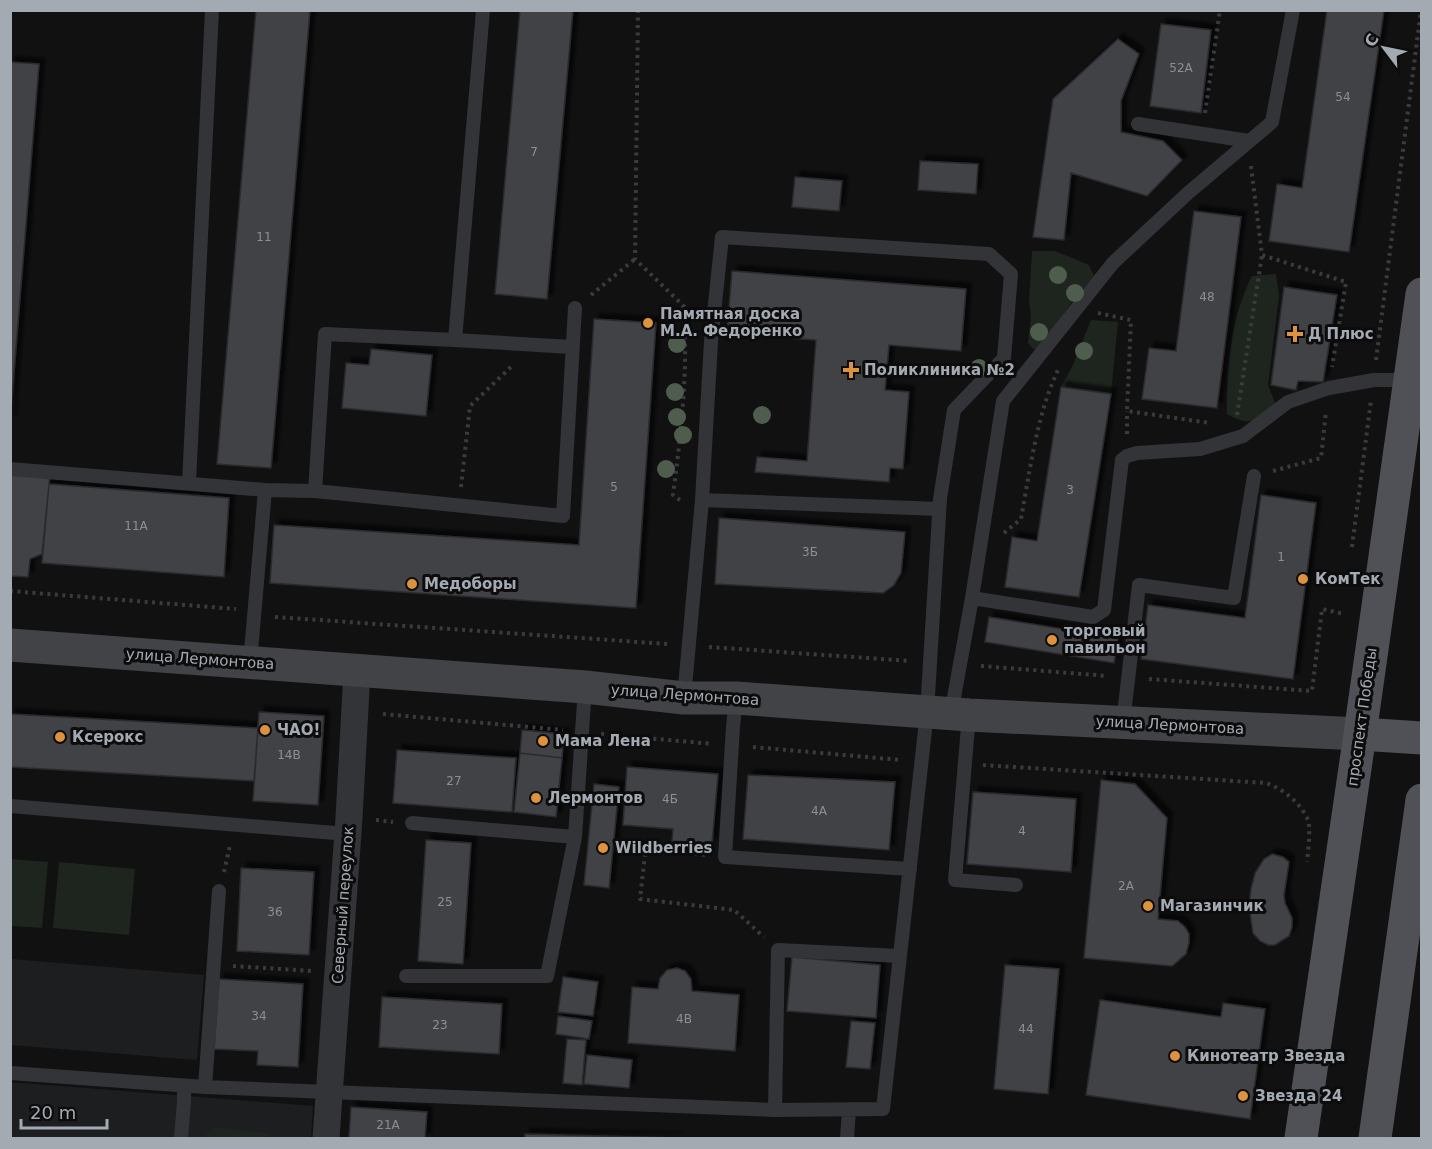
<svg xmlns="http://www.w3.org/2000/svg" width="1432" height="1149" viewBox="0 0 1432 1149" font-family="'DejaVu Sans',sans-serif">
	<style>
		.built { fill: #1d1e1f }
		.green { fill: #1e251e }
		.building { fill: #404245; stroke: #2b2c2e; stroke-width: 1.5; filter: url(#shadow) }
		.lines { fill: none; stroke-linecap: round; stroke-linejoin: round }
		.path { stroke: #393b3e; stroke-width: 4; stroke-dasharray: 3 4.5; stroke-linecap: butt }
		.lane { stroke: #333437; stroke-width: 14 }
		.street { stroke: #333437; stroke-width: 27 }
		.secondary { stroke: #414347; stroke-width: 33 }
		.primary { stroke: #4f5156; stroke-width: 33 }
		.tree { fill: #4e5d4d }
		.poi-dot { fill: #dd923e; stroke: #0c0c0d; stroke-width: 2 }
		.labels { text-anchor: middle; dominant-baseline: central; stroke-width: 6; stroke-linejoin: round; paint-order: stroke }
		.number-label { font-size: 12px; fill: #8b9097 }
		.poi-label { font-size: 15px; font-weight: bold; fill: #a4aab2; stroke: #0c0c0d; text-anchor: start }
		.street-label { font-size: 15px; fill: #a4aab2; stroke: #0c0c0d }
	</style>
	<defs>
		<filter id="shadow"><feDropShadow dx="5.5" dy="-5.5" stdDeviation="1.5" flood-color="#0009"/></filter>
	</defs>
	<rect width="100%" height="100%" fill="#111112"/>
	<path class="built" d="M11,959L204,975L197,1060L11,1045Z
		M10,1082L313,1106L311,1138H11Z"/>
	<path class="green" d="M1032,251H1055L1089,265L1094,276L1072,302L1039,349H1033L1028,343L1031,317L1029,301Z
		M1276,274L1279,296L1268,385L1276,405C1255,420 1252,428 1227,414C1227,367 1230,319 1252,276Z
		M1091,320L1118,322L1111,394L1061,387L1072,367Z
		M10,859L48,862L42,928L11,926Z
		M59,862L135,869L129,935L53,928Z
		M215,1127L265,1133L272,1138H202Z"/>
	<path class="building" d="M256,10H310L271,468L217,464Z
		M520,10H573L547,299L495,294Z
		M1327,10H1384L1349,252L1269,241L1277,184L1302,188Z
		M1161,24L1211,30L1201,113L1150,106Z
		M1118,39L1139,54L1121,101V132L1163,141L1182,160L1147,196L1071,173L1064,240L1033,237L1053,99Z
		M10,62L39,64L10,422Z
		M920,161L978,164L976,194L918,190Z
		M795,177L842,181L839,211L792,207Z
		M1194,211L1241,217L1217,408L1142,399L1149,348L1176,351Z
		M732,271L966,289L961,351L889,345L885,390L909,392L903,469L890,468L889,482L755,472L757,457L807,461L816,340L727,334Z
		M1284,287L1337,295L1323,382L1298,381L1296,390L1271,385Z
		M594,319L656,323L636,608L270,583L274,525L579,545Z
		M371,349L432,355L426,416L342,408L346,363L369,365Z
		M1061,387L1111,394L1079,597L1005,587L1012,537L1037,541Z
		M10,471L50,475L42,554L30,559L28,577L10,576Z
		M49,484L229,498L224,577L42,563Z
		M1261,495L1316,503L1293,679L1141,659L1148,605L1245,618Z
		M719,518L905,532L901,573L894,585L883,593L715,584Z
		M989,617L1118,638L1114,663L985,642Z
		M259,712L324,716L318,805L253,801Z
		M10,714L258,728L254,781L10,767Z
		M522,730L564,734L562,758L520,753Z
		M397,750L516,758L512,812L393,803Z
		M520,753L562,758L556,817L514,812Z
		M627,767L718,774L712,844L672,841L673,829L623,825Z
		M748,775L895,782L889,850L743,839Z
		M1101,780L1135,784L1167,818L1158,919L1178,921L1185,927L1189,934V943L1186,954L1172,966L1084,958Z
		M594,784L619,787L609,888L584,885Z
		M973,792L1076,799L1071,872L967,864Z
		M426,840L471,843L463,964L418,961Z
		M1272,854L1283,857L1289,862L1284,895L1285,903L1292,918V927L1289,936L1275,945H1268L1260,941L1253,933L1249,906L1251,889L1255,873L1264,859Z
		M241,868L314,872L309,955L237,951Z
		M792,957L880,965L876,1018L787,1011Z
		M1005,965L1059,969L1048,1094L994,1089Z
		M677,968L685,971L691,979L692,991L739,995L735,1051L628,1043L632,987L658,989L660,978L667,970Z
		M563,977L598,982L593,1016L558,1012Z
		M219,979L303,984L298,1067L257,1065L258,1051L214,1049Z
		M382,997L502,1004L499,1054L379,1047Z
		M1100,1000L1221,1017L1223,1003L1265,1009L1250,1119L1086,1095Z
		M558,1016L592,1021L589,1039L556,1034Z
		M851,1021L875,1023L870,1069L846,1067Z
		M567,1039L586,1040L582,1085L563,1083Z
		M587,1055L632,1060L629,1088L584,1084Z
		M351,1107L427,1112L425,1138H349Z
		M525,1134L677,1138H525Z"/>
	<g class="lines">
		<path class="path" d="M638,10L635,259L693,315
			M1205,113L1220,10
			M1251,166L1262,255L1346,282L1332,367
			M591,295L635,259
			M1098,313L1131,320L1127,411L1210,423
			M1376,360L1421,10
			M1237,415L1262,255
			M1127,434V411
			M1273,471L1321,458L1326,411
			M461,487L470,406L514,364
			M680,500L673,495C681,433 689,368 683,306
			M1004,533L1021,519C1030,470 1037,413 1059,368
			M1352,547L1371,400
			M10,591L236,609
			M275,617L668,644
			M709,647L911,661
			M981,666L1108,676
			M1149,679L1312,691L1322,609L1344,614
			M383,714L563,730
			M601,734L713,744
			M753,747L901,760
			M983,765L1266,783C1283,789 1300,802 1308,820C1311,828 1308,852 1307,862
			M376,820L393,822
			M705,855L646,846L640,899L734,910L764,937
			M224,872L230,845
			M233,966L312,971"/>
		<path class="lane" d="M1138,124L1249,141
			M455,340L572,347
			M10,469L265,490L315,491L563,516L575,308
			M189,483L212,10
			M315,491L325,334L455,340L483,10
			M702,500L939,509
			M972,598L1093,617L1104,610L1122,460L1127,456L1137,453L1200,449L1243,436L1288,402L1329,388L1374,380H1410
			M250,663L265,490
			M736,698L733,727L725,857L910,869
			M951,714L972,598L1003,401L1113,263L1188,193L1272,122L1293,10
			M969,715L955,880L1016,885
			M1123,723L1139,585L1234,598L1254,476
			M10,806L347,834
			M412,823L575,837
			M406,976H547L575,837L585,687
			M10,1073L205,1087L775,1110L883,1109L927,712L940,499L954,410L1004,358L1011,274L989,254L722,237L711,342L702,500L684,698
			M205,1087L219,891
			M775,1110L778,950L899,956
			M181,1138L184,1102V1086
			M847,1138L849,1110"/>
		<path class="street" d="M326,1138L349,818L357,671"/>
		<path class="secondary" d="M10,645L585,687L684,698H736L969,715L1360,734"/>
		<path class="primary" d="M1360,734L1422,738
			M1301,1138L1360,734L1422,294
			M1375,1138L1422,800"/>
	</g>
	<g class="tree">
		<circle cx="1058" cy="275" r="9"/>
		<circle cx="1075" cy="293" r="9"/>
		<circle cx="1039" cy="332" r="9"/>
		<circle cx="677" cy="344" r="9"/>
		<circle cx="1084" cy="351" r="9"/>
		<circle cx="979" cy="368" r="9"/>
		<circle cx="675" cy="392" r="9"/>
		<circle cx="762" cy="415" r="9"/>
		<circle cx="677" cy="417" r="9"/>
		<circle cx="683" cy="435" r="9"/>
		<circle cx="666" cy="469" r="9"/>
	</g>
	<g class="poi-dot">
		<circle cx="648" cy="323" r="6"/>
		<path d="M1292 325h6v6h6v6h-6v6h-6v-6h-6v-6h6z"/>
		<path d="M848 361h6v6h6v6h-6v6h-6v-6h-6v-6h6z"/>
		<circle cx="1303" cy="579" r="6"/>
		<circle cx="412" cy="584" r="6"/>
		<circle cx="1052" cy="640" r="6"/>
		<circle cx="265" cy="730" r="6"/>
		<circle cx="60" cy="737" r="6"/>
		<circle cx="543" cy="741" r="6"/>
		<circle cx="536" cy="798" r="6"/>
		<circle cx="603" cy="848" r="6"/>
		<circle cx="1148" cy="906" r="6"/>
		<circle cx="1175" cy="1056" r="6"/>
		<circle cx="1243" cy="1096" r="6"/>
	</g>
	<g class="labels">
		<g class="number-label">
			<text x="1181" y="68">52А</text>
			<text x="1343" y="97">54</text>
			<text x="534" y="152">7</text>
			<text x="264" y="237">11</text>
			<text x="1207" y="297">48</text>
			<text x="614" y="487">5</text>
			<text x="1070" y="490">3</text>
			<text x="136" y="526">11А</text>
			<text x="810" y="552">3Б</text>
			<text x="1281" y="557">1</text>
			<text x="289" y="755">14В</text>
			<text x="454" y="781">27</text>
			<text x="670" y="799">4Б</text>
			<text x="819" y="811">4А</text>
			<text x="1022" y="831">4</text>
			<text x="1126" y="886">2А</text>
			<text x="445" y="902">25</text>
			<text x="275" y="912">36</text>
			<text x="259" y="1016">34</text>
			<text x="684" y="1019">4В</text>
			<text x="440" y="1025">23</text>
			<text x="1026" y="1029">44</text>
			<text x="388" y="1125">21А</text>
		</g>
		<g class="poi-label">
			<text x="660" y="314">Памятная доска<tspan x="660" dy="17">М.А. Федоренко</tspan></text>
			<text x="1308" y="334">Д Плюс</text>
			<text x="864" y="370">Поликлиника №2</text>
			<text x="1315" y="579">КомТек</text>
			<text x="424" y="584">Медоборы</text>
			<text x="1064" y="631">торговый<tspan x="1064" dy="17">павильон</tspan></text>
			<text x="277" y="730">ЧАО!</text>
			<text x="72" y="737">Ксерокс</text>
			<text x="555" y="741">Мама Лена</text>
			<text x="548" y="798">Лермонтов</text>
			<text x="615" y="848">Wildberries</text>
			<text x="1160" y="906">Магазинчик</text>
			<text x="1187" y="1056">Кинотеатр Звезда</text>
			<text x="1255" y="1096">Звезда 24</text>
		</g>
		<g class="street-label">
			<text transform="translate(200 659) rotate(4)">улица Лермонтова</text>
			<text transform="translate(685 695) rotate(4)">улица Лермонтова</text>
			<text transform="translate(1362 717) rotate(-82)">проспект Победы</text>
			<text transform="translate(1170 725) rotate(3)">улица Лермонтова</text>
			<text transform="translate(343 905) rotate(-86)">Северный переулок</text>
		</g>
	</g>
	<rect width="1432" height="1149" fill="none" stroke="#a4aab2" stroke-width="24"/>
	<g transform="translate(1384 48) rotate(302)" stroke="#0c0c0d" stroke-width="4.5" paint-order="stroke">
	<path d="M0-4.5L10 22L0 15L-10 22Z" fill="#a4aab2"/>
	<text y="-9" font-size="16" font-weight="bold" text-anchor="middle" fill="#a4aab2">С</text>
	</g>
	<path d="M21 1119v9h86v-9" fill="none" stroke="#a4aab2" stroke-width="3"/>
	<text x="30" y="1119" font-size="18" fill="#a4aab2" stroke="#0c0c0d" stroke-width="4.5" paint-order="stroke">20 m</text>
</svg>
